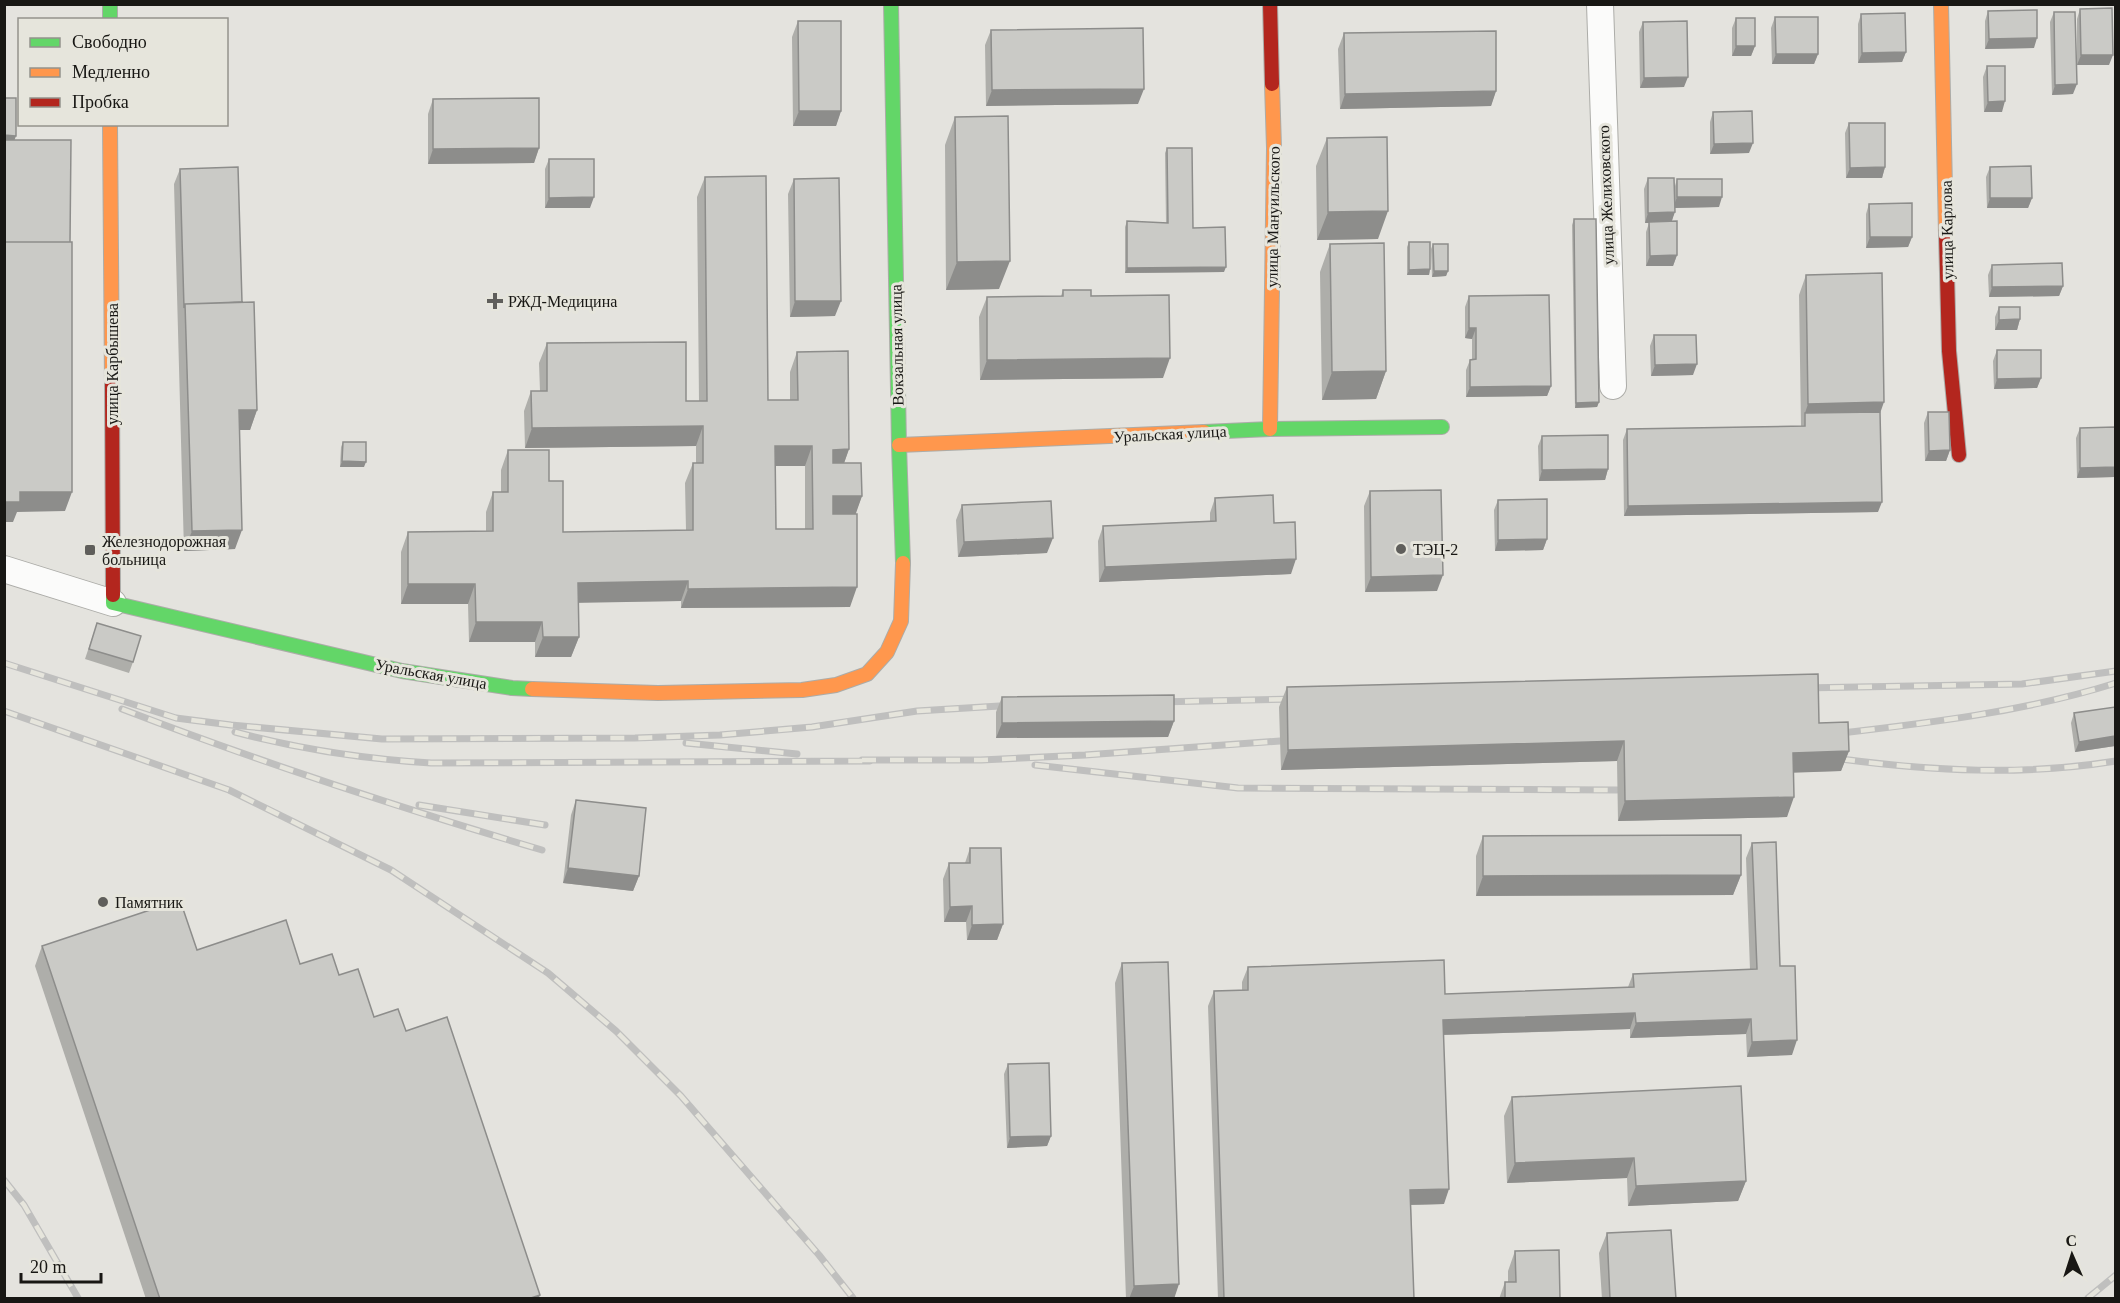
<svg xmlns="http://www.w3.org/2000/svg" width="2120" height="1303" viewBox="0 0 2120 1303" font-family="'Times New Roman',serif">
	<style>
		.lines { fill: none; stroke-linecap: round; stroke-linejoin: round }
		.street-casing { stroke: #acaca8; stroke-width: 28 }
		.fast-casing { stroke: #acaca8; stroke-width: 16 }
		.slow-casing { stroke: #acaca8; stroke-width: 16 }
		.jam-casing { stroke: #acaca8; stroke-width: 16 }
		.street { stroke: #fbfbfa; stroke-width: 26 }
		.fast { stroke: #63d668; stroke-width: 14 }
		.slow { stroke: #ff974d; stroke-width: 14 }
		.jam { stroke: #b3261e; stroke-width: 14 }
		.rail-casing { stroke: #bfbfbe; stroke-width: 7 }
		.rail { stroke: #e6e5dc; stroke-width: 4.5; stroke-dasharray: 14; stroke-linecap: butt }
		.wall { fill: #aeaeaa; fill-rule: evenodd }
		.shaded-wall { fill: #8d8d8b }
		.building { fill: #cacac6; stroke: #8d8d8b; stroke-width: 1.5; fill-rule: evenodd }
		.poi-dot { fill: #5f5e5b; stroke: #e6e5dc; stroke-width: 2 }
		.labels { text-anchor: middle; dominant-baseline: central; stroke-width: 6; stroke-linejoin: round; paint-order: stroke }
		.street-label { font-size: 16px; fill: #181714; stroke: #e6e5dc }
		.poi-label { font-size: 16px; fill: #181714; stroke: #e6e5dc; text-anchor: start }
	</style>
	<rect width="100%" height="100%" fill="#e4e3de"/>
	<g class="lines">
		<g class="street-casing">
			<path id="street" d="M1600,4L1613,386
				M4,569L113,603"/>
		</g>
		<g class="fast-casing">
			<path id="fast" d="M110,4V20
				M891,4L899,445L903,563
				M1204,432L1270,429L1442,427
				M113,595V603L402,671L512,688L532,689"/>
		</g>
		<g class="slow-casing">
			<path id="slow" d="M1941,4L1946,234
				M110,124L112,384
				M1270,429L1274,148L1272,84
				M899,445L1204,432
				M532,689L658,693L802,690L836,685L867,674L887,652L901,621L903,563"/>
		</g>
		<g class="jam-casing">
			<path id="jam" d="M1270,4L1272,84
				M1946,234L1949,351L1959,455
				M112,384L113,595"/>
		</g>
		<use href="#street" class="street"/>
		<use href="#fast" class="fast"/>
		<use href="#slow" class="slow"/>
		<use href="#jam" class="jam"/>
		<g class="rail-casing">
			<path id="rail" d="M4,663L176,718L231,725L382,739L635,738L720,735L812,727L917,711L1016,705
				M1802,688L2022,684L2116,671
				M1157,702L1298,699
				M122,709C260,762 401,808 542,850
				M4,711L229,790L391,870L548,973L616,1031L681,1096L819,1255L853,1298
				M235,732C299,749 365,759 431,763L870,761
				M1833,734C1928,723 2024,712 2116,683
				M686,743L797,754
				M1841,759C1933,771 2023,776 2116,761
				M862,760H981L1085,755L1280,741
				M1035,765L1238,788L1617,790
				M419,805L545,825
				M4,1180L24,1205L78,1298
				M2088,1298L2116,1275"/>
		</g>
		<use href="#rail" class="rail"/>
	</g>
	<path class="wall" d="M2080,9L2109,65H2077V19Z
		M1988,11L2034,48L1985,49V21Z
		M2054,12L2073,94L2052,95L2050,22Z
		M1861,14L1906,52L1902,62L1858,63V24Z
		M1775,17L1818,54L1814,64H1772L1771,28Z
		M1736,18L1755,46L1751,56H1732V28Z
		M798,21L841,111L836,126H793L792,37Z
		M1643,22L1684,87L1640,88L1639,32Z
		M991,30L1138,104L986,106L985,45Z
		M1344,33L1496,91L1491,106L1340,109L1338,49Z
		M1987,66L2002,112H1984L1983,77Z
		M433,99L539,148L534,163L428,164V114Z
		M1713,112L1749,153L1710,154V122Z
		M955,117L999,289L946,290L945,145Z
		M1849,123L1885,167L1882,178H1846L1845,133Z
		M1327,138L1378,239L1317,240L1316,166Z
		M1167,148L1193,228L1224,272L1125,273V227L1127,221L1166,223L1165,153Z
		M549,159L590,208H545V169Z
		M1990,167L2032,198L2028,208H1987L1986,177Z
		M180,169L242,302L257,410L250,430H240L235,549L184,551L174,184Z
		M705,177L768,400H790V372L797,352L849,449L844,463L862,496L855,514L850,607L681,608V601L578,602L579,637L571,657H535V642H469L468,604H401V552L408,532L486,531V512L493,492H501V470L508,450L549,481L563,532L686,530L685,483L693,463H696V446L525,448L524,411L531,391H540L539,363L547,343L686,401H699L697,197ZM775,466H805V529H776Z
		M1648,178L1675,186L1677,179L1719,207L1675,208L1672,221L1677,255L1673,266H1646V232L1649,223H1645L1644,189Z
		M794,179L835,316L790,317L788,194Z
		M1869,204L1912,237L1908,247L1866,248V214Z
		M1574,219L1599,402L1597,407L1575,408L1572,225Z
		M1409,242L1430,269L1429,275H1407V247Z
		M1330,244L1386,371L1376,399L1322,400L1320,272Z
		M1433,244L1448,271L1446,276L1432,277L1431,249Z
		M1992,265L2063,286L2059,296L1989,297L1988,275Z
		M1806,275L1880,412L1878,512L1624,516L1623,440L1627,429L1801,426L1799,295Z
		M1063,290L1091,296L1163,378L980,380L979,317L987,297L1061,296Z
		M1469,296L1551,386L1547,396L1466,397V370L1470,360H1472V339L1465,338V307Z
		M1999,307L2020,319L2017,330H1995V317Z
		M1654,335L1693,375L1651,376L1650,346Z
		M1997,350L2041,378L2037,388L1994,389L1993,361Z
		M1928,412L1950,450L1946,461H1925L1924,423Z
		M2080,428L2114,477L2077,478L2076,438Z
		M1542,436L1608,469L1605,480L1539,481L1538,446Z
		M343,442L364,467H340L341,447Z
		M1370,491L1437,591L1365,592L1364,506Z
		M1215,498L1274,523L1291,574L1099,582L1098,541L1103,526L1210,521V513Z
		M1498,500L1547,539L1543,550L1495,551L1494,510Z
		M962,505L1047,553L958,557L956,520Z
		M97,623L133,662L129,673L85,659Z
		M1287,687L1819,723L1849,751L1841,771L1793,772L1787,817L1618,821L1617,761L1281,770L1279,707Z
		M1002,697L1174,721L1168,737L996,738V712Z
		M2115,707V746L2075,752L2071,723L2074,713Z
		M576,800L639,876L633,891L563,883L571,815Z
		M1483,836L1741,875L1733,895L1476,896V856Z
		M1752,843L1780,966L1792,1055L1747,1057L1746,1034L1630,1038V1029L1444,1035V1204L1411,1205L1414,1299H1218L1208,1006L1214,991L1242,990V982L1248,967L1445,994L1628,987L1633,974L1750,970L1746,858Z
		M970,848L1003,924L997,940H967L966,922H944L943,879L949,863H965Z
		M42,946L197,950L300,964L339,975L374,1017L406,1031L540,1295L538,1299H146L35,966Z
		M1122,963L1174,1299H1126L1115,983Z
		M1008,1064L1051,1136L1047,1146L1007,1148L1004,1074Z
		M1512,1097L1746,1181L1738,1201L1628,1206L1627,1178L1507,1183L1504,1116Z
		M1607,1233L1676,1299H1602L1599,1253Z
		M1515,1251L1560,1299H1499L1505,1282H1508V1271Z"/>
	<path class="shaded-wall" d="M2037,38L2034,48L1985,49L1989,39Z
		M1736,46H1755L1751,56H1732Z
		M1906,52L1902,62L1858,63L1862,53Z
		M1776,54H1818L1814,64H1772Z
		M2081,55H2113L2109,65H2077Z
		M1688,77L1684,87L1640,88L1644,78Z
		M2077,84L2073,94L2052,95L2055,85Z
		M1144,89L1138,104L986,106L992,90Z
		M1496,91L1491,106L1340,109L1345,94Z
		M2005,101L2002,112H1984L1988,102Z
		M799,111H841L836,126H793Z
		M140,124H167L140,125Z
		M4,135L16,136L9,155H4Z
		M1753,143L1749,153L1710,154L1714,144Z
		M539,148L534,163L428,164L433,149Z
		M1885,167L1882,178H1846L1850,168Z
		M594,197L590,208H545L549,198Z
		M1677,197H1722L1719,207L1673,208Z
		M1990,198H2032L2028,208H1987Z
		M1388,211L1378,239L1317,240L1328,212Z
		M1675,212L1671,223H1645L1648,213Z
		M1870,237H1912L1908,247L1866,248Z
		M1677,255L1673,266H1646L1650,256Z
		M1010,261L999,289L946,290L957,262Z
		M1226,267L1224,272L1125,273L1127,268Z
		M1430,269L1429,275H1407L1409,270Z
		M1434,271H1448L1446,276L1432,277Z
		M2063,286L2059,296L1989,297L1992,287Z
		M795,301H841L835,316L790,317Z
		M2020,319L2017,330H1995L1999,320Z
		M1469,328H1476L1472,339L1465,338Z
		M1170,358L1163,378L980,380L987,360Z
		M1697,364L1693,375L1651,376L1655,365Z
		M1386,371L1376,399L1322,400L1332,372Z
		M2041,378L2037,388L1994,389L1997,379Z
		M1551,386L1547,396L1466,397L1470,387Z
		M1599,402L1597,407L1575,408L1576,403Z
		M1884,402L1877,422L1805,413L1808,404Z
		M239,410H257L250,430H232Z
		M703,426L696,446L525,448L532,428Z
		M775,446H812L805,466H768Z
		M849,449L842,469H825L833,450Z
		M1950,450L1946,461H1925L1929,451Z
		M342,461L366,462L364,467H340Z
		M2115,467V473L2114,477L2077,478L2080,468Z
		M1608,469L1605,480L1539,481L1542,470Z
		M20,492H72L65,511L17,512L13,522H4V502Z
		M833,496H862L855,516H825Z
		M1882,502L1878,512L1624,516L1628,506Z
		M242,530L235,549L184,551L192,531Z
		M1053,538L1047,553L958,557L964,542Z
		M1547,539L1543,550L1495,551L1498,540Z
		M1296,559L1291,574L1099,582L1105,567Z
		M1443,575L1437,591L1365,592L1371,577Z
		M688,581L681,601L571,603L578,583Z
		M408,584H475L468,604H401Z
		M857,587L850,607L681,608L688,589Z
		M476,622H542L535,642H469Z
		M543,637H579L571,657H535Z
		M1174,721L1168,737L996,738L1002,723Z
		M2115,736V746L2075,752L2079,742Z
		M1624,741L1617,761L1281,770L1288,750Z
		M1849,751L1841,771L1786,773L1793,753Z
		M1794,797L1787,817L1618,821L1625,801Z
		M568,868L639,876L633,891L563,883Z
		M1741,875L1733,895L1476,896L1483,876Z
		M972,906L966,922H944L950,907Z
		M1003,924L997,940H967L972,925Z
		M1635,1013L1630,1029L1438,1035L1443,1020Z
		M1751,1019L1746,1034L1630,1038L1636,1023Z
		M1797,1040L1792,1055L1747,1057L1752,1042Z
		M1051,1136L1047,1146L1007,1148L1010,1137Z
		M1634,1158L1627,1178L1507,1183L1515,1163Z
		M1746,1181L1738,1201L1628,1206L1636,1186Z
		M1449,1189L1444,1204L1405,1205L1410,1190Z
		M1179,1284L1174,1299H1129L1134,1286Z
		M540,1295L538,1299H528Z"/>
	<path class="building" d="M2112,8L2113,55H2081L2080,9Z
		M2037,10V38L1989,39L1988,11Z
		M2054,12H2075L2077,84L2055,85Z
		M1905,13L1906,52L1862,53L1861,14Z
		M1775,17H1818V54H1776Z
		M1736,18H1755V46H1736Z
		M798,21H841V111H799Z
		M1687,21L1688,77L1644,78L1643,22Z
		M1143,28L1144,89L992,90L991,30Z
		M1496,31V91L1345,94L1344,33Z
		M1987,66H2005V101L1988,102Z
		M4,98H16V136L4,135Z
		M539,98V148L433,149V99Z
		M1752,111L1753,143L1714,144L1713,112Z
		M1008,116L1010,261L957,262L955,117Z
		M1849,123H1885V167L1850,168Z
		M1387,137L1388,211L1328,212L1327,138Z
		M4,140H71L70,242H4Z
		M1167,148H1192L1193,228L1225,227L1226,267L1127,268V221L1168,223Z
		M549,159H594V197L549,198Z
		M2031,166L2032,198H1990V167Z
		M238,167L242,302L185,304L184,308L180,169Z
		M766,176L768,400H798L797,352L848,351L849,449L833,450V463H861L862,496H833V514H857V587L688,589V581L578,583L579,637H543L542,622H476L475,584H408V532L493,531V492H508V450H549V481H563V532L693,530V463H703V426L532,428L531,391H547V343L686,342V401H707L705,177ZM775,446H812L813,529H776Z
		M839,178L841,301H795L794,179Z
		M1648,178H1674L1675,212L1648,213Z
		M1677,179H1722V197H1677Z
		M1912,203V237H1870L1869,204Z
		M1574,219H1596L1599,402L1576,403Z
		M1677,221V255L1650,256L1649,222Z
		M4,242H72V492H20V502H4Z
		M1409,242H1430V269L1409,270Z
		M1384,243L1386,371L1332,372L1330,244Z
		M1433,244H1448V271H1434Z
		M2062,263L2063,286L1992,287V265Z
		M1882,273L1884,402L1808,404L1806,275Z
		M1063,290H1091V296L1169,295L1170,358L987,360V297L1063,296Z
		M1549,295L1551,386L1470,387V360L1476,359V328H1469V296Z
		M254,302L257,410H239L242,530L192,531L185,304Z
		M1999,307H2020V319L1999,320Z
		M1654,335H1696L1697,364L1655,365Z
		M1997,350H2041V378L1997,379Z
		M1880,412L1882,502L1628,506L1627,429L1805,426V413Z
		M1928,412H1949L1950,450L1929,451Z
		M2115,427V467L2080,468V428Z
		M1608,435V469L1542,470V436Z
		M343,442H366V462L342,461Z
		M1441,490L1443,575L1371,577L1370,491Z
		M1273,495L1274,523L1295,522L1296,559L1105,567L1103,526L1216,521L1215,498Z
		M1547,499V539L1498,540V500Z
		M1051,501L1053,538L964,542L962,505Z
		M97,623L141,636L133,662L89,649Z
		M1818,674L1819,723L1848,722L1849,751L1793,753L1794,797L1625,801L1624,741L1288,750L1287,687Z
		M1174,695V721L1002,723V697Z
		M2115,707V736L2079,742L2074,713Z
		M576,800L646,808L639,876L568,868Z
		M1741,835V875L1483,876V836Z
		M1776,842L1780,966H1795L1797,1040L1752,1042L1751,1019L1636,1023L1635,1013L1443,1020L1449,1189L1410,1190L1414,1299H1224L1214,991L1248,990V967L1444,960L1445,994L1634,987L1633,974L1757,969L1752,843Z
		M970,848H1001L1003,924L972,925V906L950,907L949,863H970Z
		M180,900L197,950L286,920L300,964L332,954L339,975L358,969L374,1017L398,1009L406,1031L447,1017L540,1295L528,1299H160L42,946Z
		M1168,962L1179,1284L1134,1286L1122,963Z
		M1049,1063L1051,1136L1010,1137L1008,1064Z
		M1741,1086L1746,1181L1636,1186L1634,1158L1515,1163L1512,1097Z
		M1671,1230L1676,1299H1610L1607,1233Z
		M1559,1250L1560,1299H1505V1282H1516L1515,1251Z"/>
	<g class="poi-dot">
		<path d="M492 292h6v6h6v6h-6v6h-6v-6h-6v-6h6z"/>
		<circle cx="1401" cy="549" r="6"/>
		<rect x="84" y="544" width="12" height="12" rx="3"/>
		<circle cx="103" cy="902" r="6"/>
	</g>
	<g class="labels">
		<g class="street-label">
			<text transform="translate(1606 195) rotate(-92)">улица Желиховского</text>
			<text transform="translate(1273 217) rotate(-89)">улица Мануильского</text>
			<text transform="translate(1947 230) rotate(-91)">улица Карлова</text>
			<text transform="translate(897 345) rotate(-91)">Вокзальная улица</text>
			<text transform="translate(112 364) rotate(-90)">улица Карбышева</text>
			<text transform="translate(1170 434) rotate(-3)">Уральская улица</text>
			<text transform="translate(431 674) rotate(10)">Уральская улица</text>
		</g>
		<g class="poi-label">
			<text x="508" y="301">РЖД-Медицина</text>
			<text x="102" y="541">Железнодорожная<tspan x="102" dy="18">больница</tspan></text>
			<text x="1413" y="549">ТЭЦ-2</text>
			<text x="115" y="902">Памятник</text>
		</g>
	</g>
	<rect width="2120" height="1303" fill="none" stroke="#181714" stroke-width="12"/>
	<rect x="18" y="18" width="210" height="108" fill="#e6e5dc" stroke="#94938c" stroke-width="1.5"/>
	<rect x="30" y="38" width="30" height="9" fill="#63d668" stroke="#94938c" stroke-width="1.5"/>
	<text x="72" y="48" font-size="18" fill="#181714">Свободно</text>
	<rect x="30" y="68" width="30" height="9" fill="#ff974d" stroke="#94938c" stroke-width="1.5"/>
	<text x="72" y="78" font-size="18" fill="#181714">Медленно</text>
	<rect x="30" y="98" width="30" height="9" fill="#b3261e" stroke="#94938c" stroke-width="1.5"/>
	<text x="72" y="108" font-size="18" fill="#181714">Пробка</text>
	<g transform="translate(2072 1255) rotate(357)" stroke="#e6e5dc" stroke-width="4.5" paint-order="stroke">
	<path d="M0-4.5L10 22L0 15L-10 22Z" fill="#181714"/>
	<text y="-9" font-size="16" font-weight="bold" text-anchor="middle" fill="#181714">С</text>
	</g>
	<path d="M21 1273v9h80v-9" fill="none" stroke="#181714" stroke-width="3"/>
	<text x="30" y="1273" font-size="18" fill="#181714" stroke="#e6e5dc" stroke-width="4.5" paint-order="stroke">20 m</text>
</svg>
